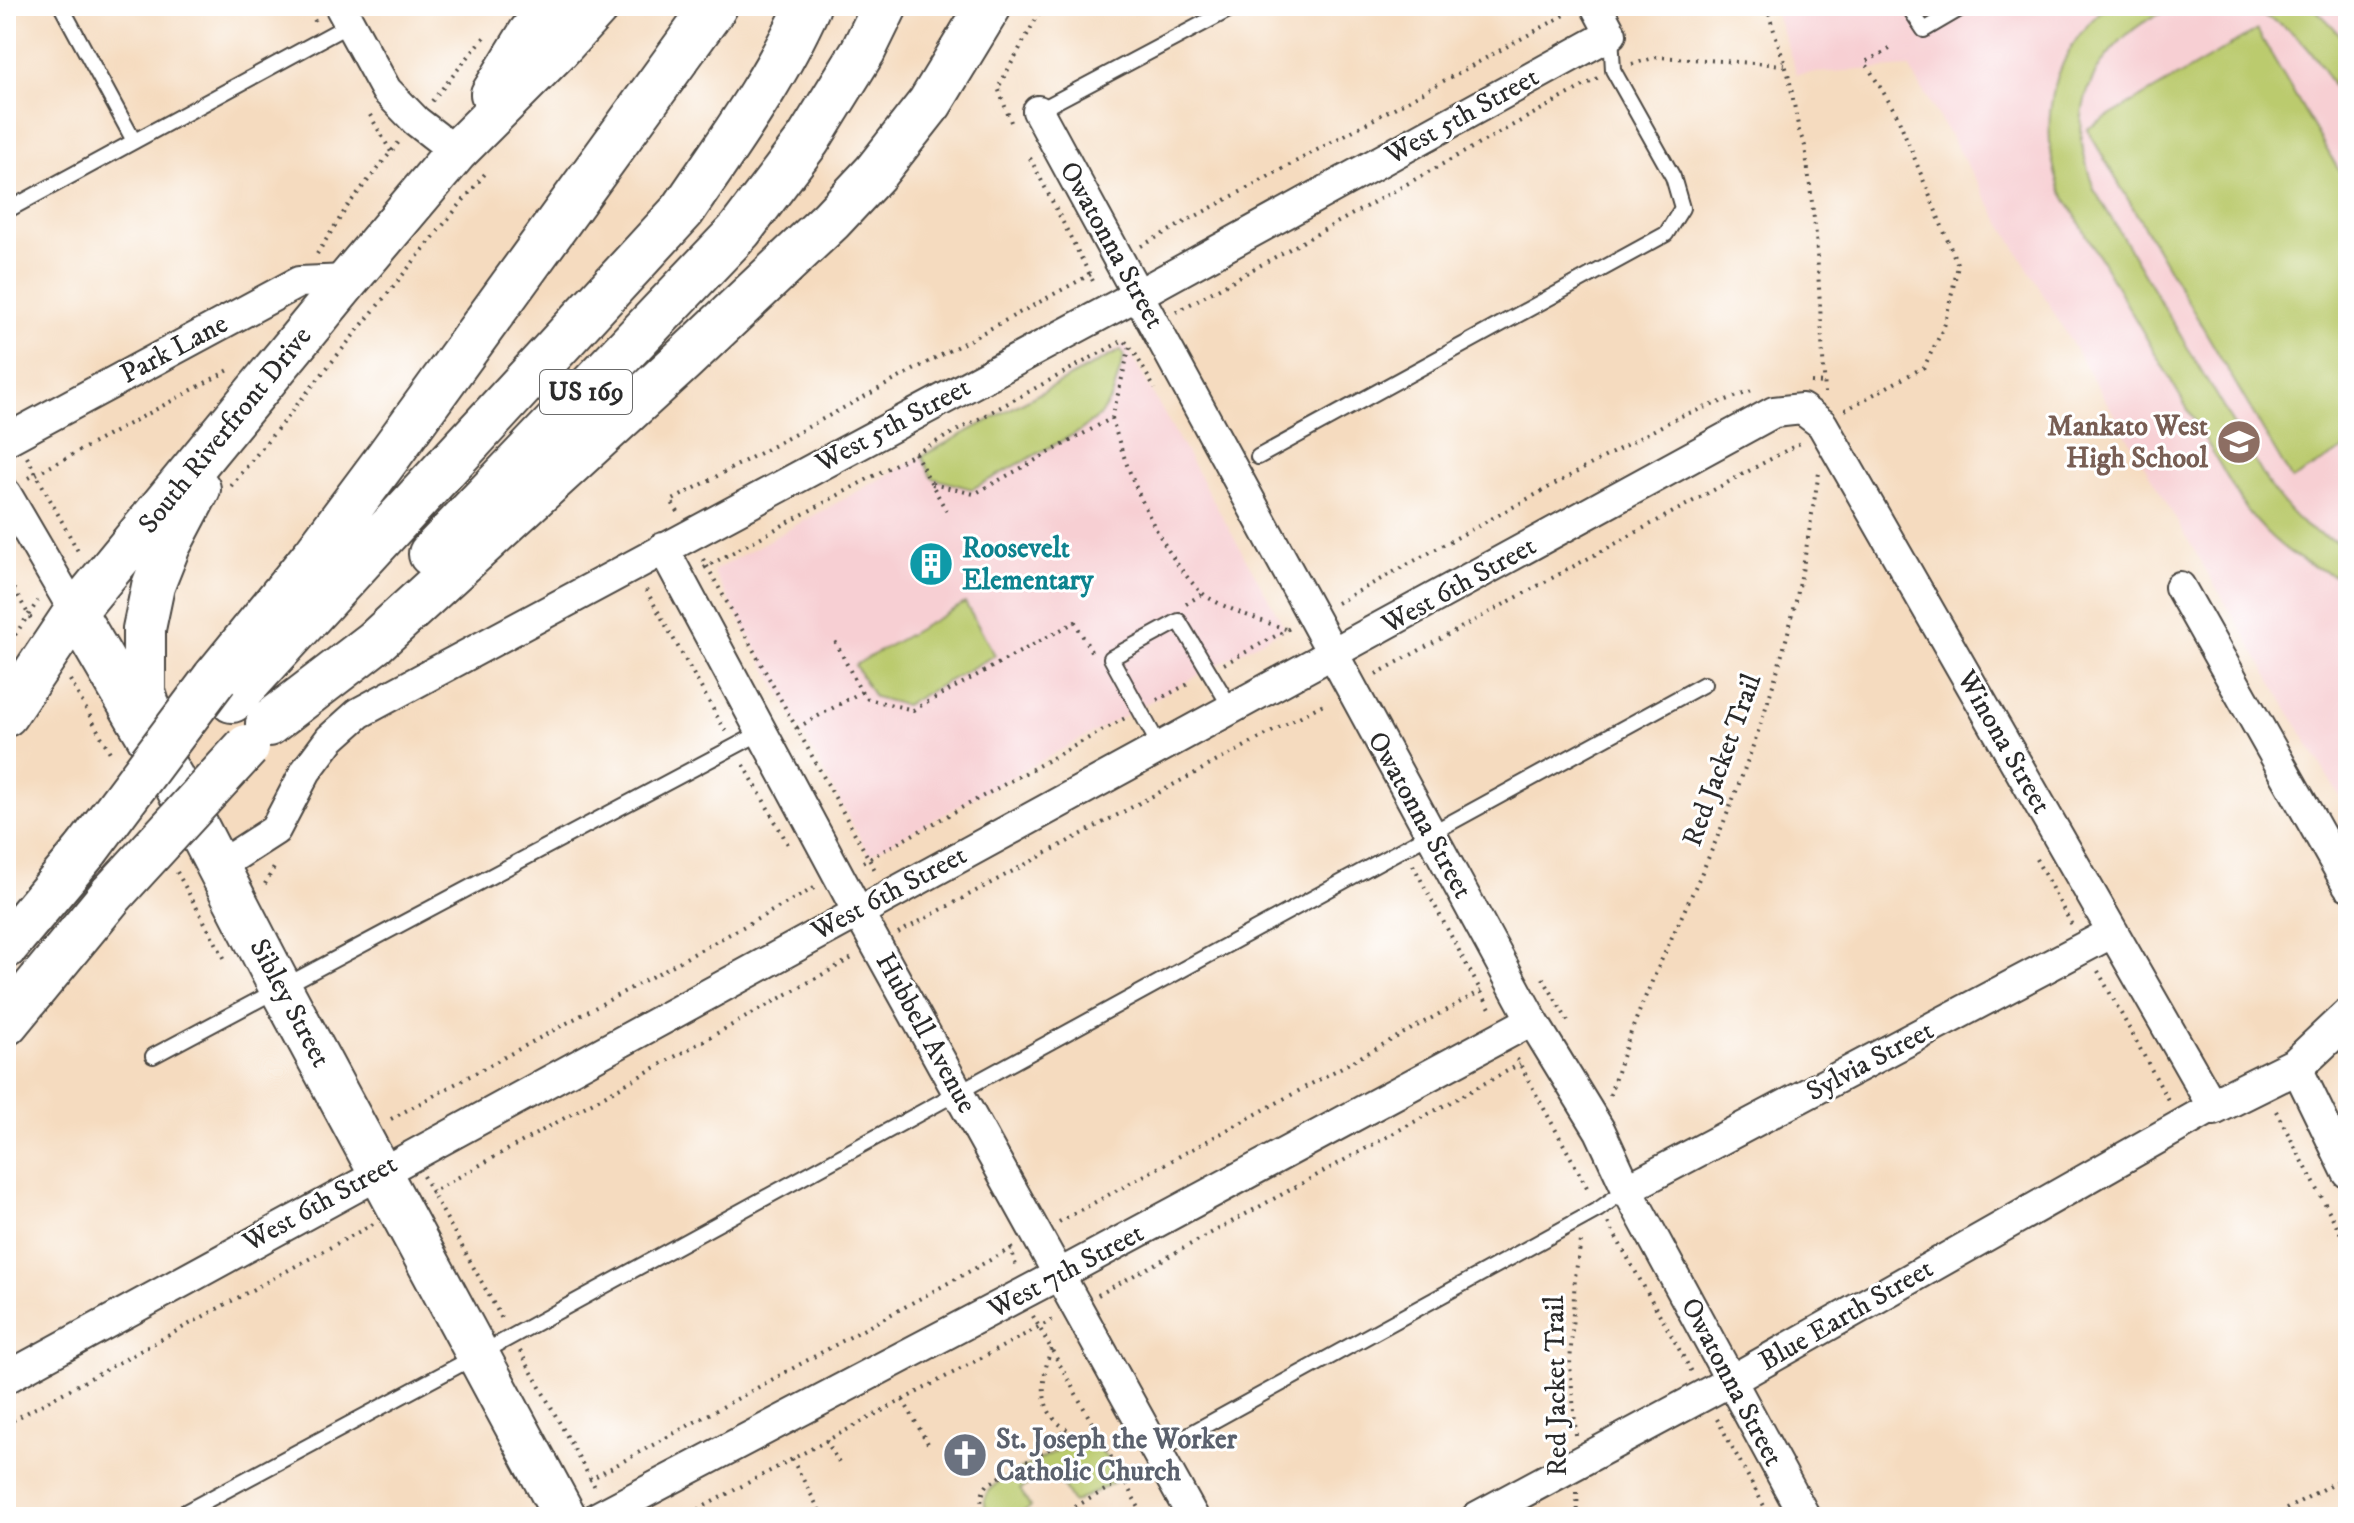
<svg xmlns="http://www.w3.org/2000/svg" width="2354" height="1523" viewBox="0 0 2354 1523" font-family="'IM FELL DW Pica',serif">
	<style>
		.built { fill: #f7cfd3 }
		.green { fill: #bbcb6e; stroke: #737b4c; stroke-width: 2 }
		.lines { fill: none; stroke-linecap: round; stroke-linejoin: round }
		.service-casing { stroke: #494541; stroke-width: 18 }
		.minor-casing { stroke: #494541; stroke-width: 34 }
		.tertiary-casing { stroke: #494541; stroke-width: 40 }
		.secondary-casing { stroke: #494541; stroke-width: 46 }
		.motorway-casing { stroke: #494541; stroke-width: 48 }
		.path { stroke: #494541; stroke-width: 4; stroke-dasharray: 2 6; stroke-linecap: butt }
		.service { stroke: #fff; stroke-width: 14 }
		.minor { stroke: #fff; stroke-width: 30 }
		.tertiary { stroke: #fff; stroke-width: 36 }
		.secondary { stroke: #fff; stroke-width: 42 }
		.motorway { stroke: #fff; stroke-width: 44 }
		.motorway-bridge-casing { stroke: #494541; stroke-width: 48; stroke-linecap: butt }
		.motorway-bridge { stroke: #fff; stroke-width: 44 }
		.labels { text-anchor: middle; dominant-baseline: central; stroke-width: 6; stroke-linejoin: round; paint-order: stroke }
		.shield { fill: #fff; stroke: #6b6b6b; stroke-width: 2 }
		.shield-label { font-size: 26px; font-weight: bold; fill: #2b2b2b }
		.street-label { font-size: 28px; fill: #2b2b2b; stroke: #fff }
		.education-label { font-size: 28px; font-weight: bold; fill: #785e54; stroke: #fff; text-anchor: end }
		.culture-label { font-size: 28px; font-weight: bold; fill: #0d838f; stroke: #fff; text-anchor: start }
		.worship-label { font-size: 28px; font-weight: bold; fill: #5b616d; stroke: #fff; text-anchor: start }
	</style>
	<rect width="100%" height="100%" fill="#fff"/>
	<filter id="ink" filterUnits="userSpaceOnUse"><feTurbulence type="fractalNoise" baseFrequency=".0125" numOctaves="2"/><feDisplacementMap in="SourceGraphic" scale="16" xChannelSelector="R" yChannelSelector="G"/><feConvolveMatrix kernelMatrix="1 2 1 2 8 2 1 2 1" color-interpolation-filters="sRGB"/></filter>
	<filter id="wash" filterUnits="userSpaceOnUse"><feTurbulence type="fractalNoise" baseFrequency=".006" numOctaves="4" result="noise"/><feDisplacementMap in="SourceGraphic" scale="32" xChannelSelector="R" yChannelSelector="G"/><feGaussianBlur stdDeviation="1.8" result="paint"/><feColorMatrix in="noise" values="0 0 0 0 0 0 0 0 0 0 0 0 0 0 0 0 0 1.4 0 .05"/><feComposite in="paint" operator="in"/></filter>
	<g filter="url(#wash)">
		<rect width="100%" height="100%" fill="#f5dbbf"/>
		<path class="built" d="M1773,6H2348V811L1909,67L1797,74Z
			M1125,344L1285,628L869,855L713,571Z"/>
		<path class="green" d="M2107,6H2187C2137,14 2092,59 2083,109C2078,137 2085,163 2094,189L2270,487C2294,518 2308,535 2348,545V579C2302,568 2269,541 2242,503L2060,189C2037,122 2051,53 2107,6Z
			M2237,6H2311C2321,14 2345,36 2348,49C2351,60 2348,98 2348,112C2315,55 2304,26 2237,6Z
			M2257,30L2348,186V447L2292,480L2087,129Z
			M1121,350L1124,357L1112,397L1100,415L1080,431L972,489L932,478L922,456Z
			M965,603L995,655L905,705L874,697L855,665Z
			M1073,1439C1100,1439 1107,1458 1120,1479L1073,1503L1054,1471L1020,1489L1030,1507L1013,1517H990C986,1509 982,1501 987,1493C996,1478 1043,1459 1060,1449L1065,1441Z"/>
	</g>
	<g filter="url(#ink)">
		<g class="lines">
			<g class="service-casing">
				<path id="service" d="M61,6L134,141
					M1908,6L1924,30L1965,6
					M1038,111L1236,6
					M6,211L350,24
					M1258,457L1666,234L1682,208L1673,177L1613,70L1611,34
					M1160,747L1111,658L1179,621L1231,708
					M153,1056L762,732
					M1157,1452L1599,1209L1627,1189
					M176,1517L478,1355L1704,684"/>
			</g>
			<g class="minor-casing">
				<path id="minor" d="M340,6L386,90L416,121L456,152
					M1038,111L1532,1020L1600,1131L1627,1189L1805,1517
					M6,440L299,282L348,280
					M6,494L75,612
					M663,548L857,910L1193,1517
					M2180,587L2348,885
					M219,866L275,830L306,771L330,739L359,713L1139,294L1611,34L1596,6
					M2296,1066L2348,1173
					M1627,1189L2113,932
					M6,1378C593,1052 1185,735 1774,412L1802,409L1822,424L2213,1107L1732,1380L1477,1517
					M598,1517L1060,1274L1532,1020"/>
			</g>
			<g class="tertiary-casing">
				<path id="tertiary" d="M2213,1107L2296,1066L2348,1017"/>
			</g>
			<g class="secondary-casing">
				<path id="secondary" d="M492,94L529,34L551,6
					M75,612L171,776L280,987L565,1517
					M6,715L75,612L348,280L456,152L558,50L598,6
					M156,729L144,692V629L153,586L169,546L199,489"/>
			</g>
			<g class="motorway-casing">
				<path id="motorway" d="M431,554L740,230L808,140L863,51L885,6
					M215,678L315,555L388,457L715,6
					M232,700L683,210C727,145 776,78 808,6
					M268,724L375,642L682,361L831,220L875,173L930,103L989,6
					M6,946L87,849
					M6,1023L112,894"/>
			</g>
			<path class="path" d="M306,6L315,21
				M1766,6L1789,77L1799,131L1805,146L1816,235L1825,393
				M1632,64L1657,57L1786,65
				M432,101L487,34
				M370,115L391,152
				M1011,122L998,88L1043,6
				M1030,158L1095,285
				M1141,246L1572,11
				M317,254L349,204L399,142
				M1176,312L1598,78
				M1811,382L1825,383
				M1845,410L1924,367L1944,327L1958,266L1897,115L1865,62L1890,49
				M1112,418C1126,472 1161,554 1201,592C1216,606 1265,622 1286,629
				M915,453L949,516
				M27,457L79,553
				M29,478L229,370
				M932,484L974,494L1112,418L1130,346
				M231,486L488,170
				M678,512L671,501L1095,272
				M703,559L875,870
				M704,568L1124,340L1133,350L1155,389
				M6,575L31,619
				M646,590L726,732
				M1337,603L1678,417L1752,391
				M1186,604L1202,594
				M6,648L38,601
				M1224,664L1290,628
				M1376,674L1800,443
				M70,680L112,756
				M861,692L868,699L913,710L1075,622L1093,655
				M1157,700L1192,682
				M797,728L861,692L833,637
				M744,765L790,848
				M2036,859L2072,925
				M863,862L1125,718
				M1413,865L1492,1012
				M177,872L227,963
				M265,884L276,864
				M898,933L1327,702
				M2098,971L2168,1100
				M1543,978L1569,1023
				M1517,1059L1589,1191
				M1610,1095C1636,1003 1683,919 1720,831C1751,758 1776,682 1795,605C1805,562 1811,517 1819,473
				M2276,1111L2348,1247
				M391,1119L816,887
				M423,1176L502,1319
				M430,1193L852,958
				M1059,1222L1481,991
				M1608,1223L1692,1372
				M1011,1247L1016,1266
				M1098,1295L1520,1064
				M1033,1316L1144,1517
				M1051,1349C1035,1397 1043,1432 1100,1439
				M520,1351L595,1487
				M903,1400L930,1447
				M1717,1419L1770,1517
				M6,1424L373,1224
				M1576,1435L1570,1365L1575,1277L1581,1241
				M826,1440L840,1465
				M792,1459L823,1517
				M589,1480L1012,1248
				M1577,1492L1578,1517
				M1075,1507L1123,1480
				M515,1517L527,1510
				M684,1517L1052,1320
				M986,1517C979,1505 980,1495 988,1484L1054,1446L1060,1441L1065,1429
				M2272,1517L2348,1475"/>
			<use href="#service" class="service"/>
			<use href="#minor" class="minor"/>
			<use href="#tertiary" class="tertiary"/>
			<use href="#secondary" class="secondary"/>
			<use href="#motorway" class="motorway"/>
			<g class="motorway-bridge-casing">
				<path id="motorway-bridge" d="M87,849L215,678
					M112,894L247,747"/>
			</g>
			<use href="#motorway-bridge" class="motorway-bridge"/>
		</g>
	</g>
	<defs>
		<g id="school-disc" transform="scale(2.3)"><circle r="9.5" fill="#8d6e63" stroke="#fff"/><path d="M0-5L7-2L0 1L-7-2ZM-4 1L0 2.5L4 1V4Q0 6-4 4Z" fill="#fff"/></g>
		<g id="building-disc" transform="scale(2.3)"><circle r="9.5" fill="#0f9aa8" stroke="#fff"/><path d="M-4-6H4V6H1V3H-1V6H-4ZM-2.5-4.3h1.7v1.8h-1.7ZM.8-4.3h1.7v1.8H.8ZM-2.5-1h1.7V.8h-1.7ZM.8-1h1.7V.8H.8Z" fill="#fff"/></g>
		<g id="church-disc" transform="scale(2.3)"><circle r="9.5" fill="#6b7280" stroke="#fff"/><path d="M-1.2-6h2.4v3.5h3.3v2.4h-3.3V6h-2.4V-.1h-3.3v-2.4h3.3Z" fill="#fff"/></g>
	</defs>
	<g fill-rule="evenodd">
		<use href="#school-disc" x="2239" y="442"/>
		<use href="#building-disc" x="931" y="564"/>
		<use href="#church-disc" x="965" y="1455"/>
	</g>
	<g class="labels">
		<rect class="shield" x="540" y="370" width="92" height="44" rx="6"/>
		<g class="shield-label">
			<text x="586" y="392">US 169</text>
		</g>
		<g class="street-label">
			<text transform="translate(1462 116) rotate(-29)">West 5th Street</text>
			<text transform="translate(1112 245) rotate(61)">Owatonna Street</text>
			<text transform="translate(174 349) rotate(-28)">Park Lane</text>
			<text transform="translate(893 425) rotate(-28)">West 5th Street</text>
			<text transform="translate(225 430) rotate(-51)">South Riverfront Drive</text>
			<text transform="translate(1459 585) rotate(-29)">West 6th Street</text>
			<text transform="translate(2004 742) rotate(60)">Winona Street</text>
			<text transform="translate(1722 760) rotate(-70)">Red Jacket Trail</text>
			<text transform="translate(1420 815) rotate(61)">Owatonna Street</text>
			<text transform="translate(889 893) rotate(-28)">West 6th Street</text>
			<text transform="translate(290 1003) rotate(62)">Sibley Street</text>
			<text transform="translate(926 1033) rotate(61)">Hubbell Avenue</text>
			<text transform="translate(1870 1061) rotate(-28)">Sylvia Street</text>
			<text transform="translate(320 1203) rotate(-29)">West 6th Street</text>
			<text transform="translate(1066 1271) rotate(-28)">West 7th Street</text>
			<text transform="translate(1846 1315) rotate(-30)">Blue Earth Street</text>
			<text transform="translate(1732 1382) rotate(62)">Owatonna Street</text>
			<text transform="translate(1556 1386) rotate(-91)">Red Jacket Trail</text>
		</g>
		<g class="education-label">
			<text x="2208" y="426">Mankato West<tspan x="2208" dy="32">High School</tspan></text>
		</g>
		<g class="culture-label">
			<text x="962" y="548">Roosevelt<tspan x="962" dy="32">Elementary</tspan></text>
		</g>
		<g class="worship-label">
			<text x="996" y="1439">St. Joseph the Worker<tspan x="996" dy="32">Catholic Church</tspan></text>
		</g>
	</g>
	<rect width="2354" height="1523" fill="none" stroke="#fff" stroke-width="32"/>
</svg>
